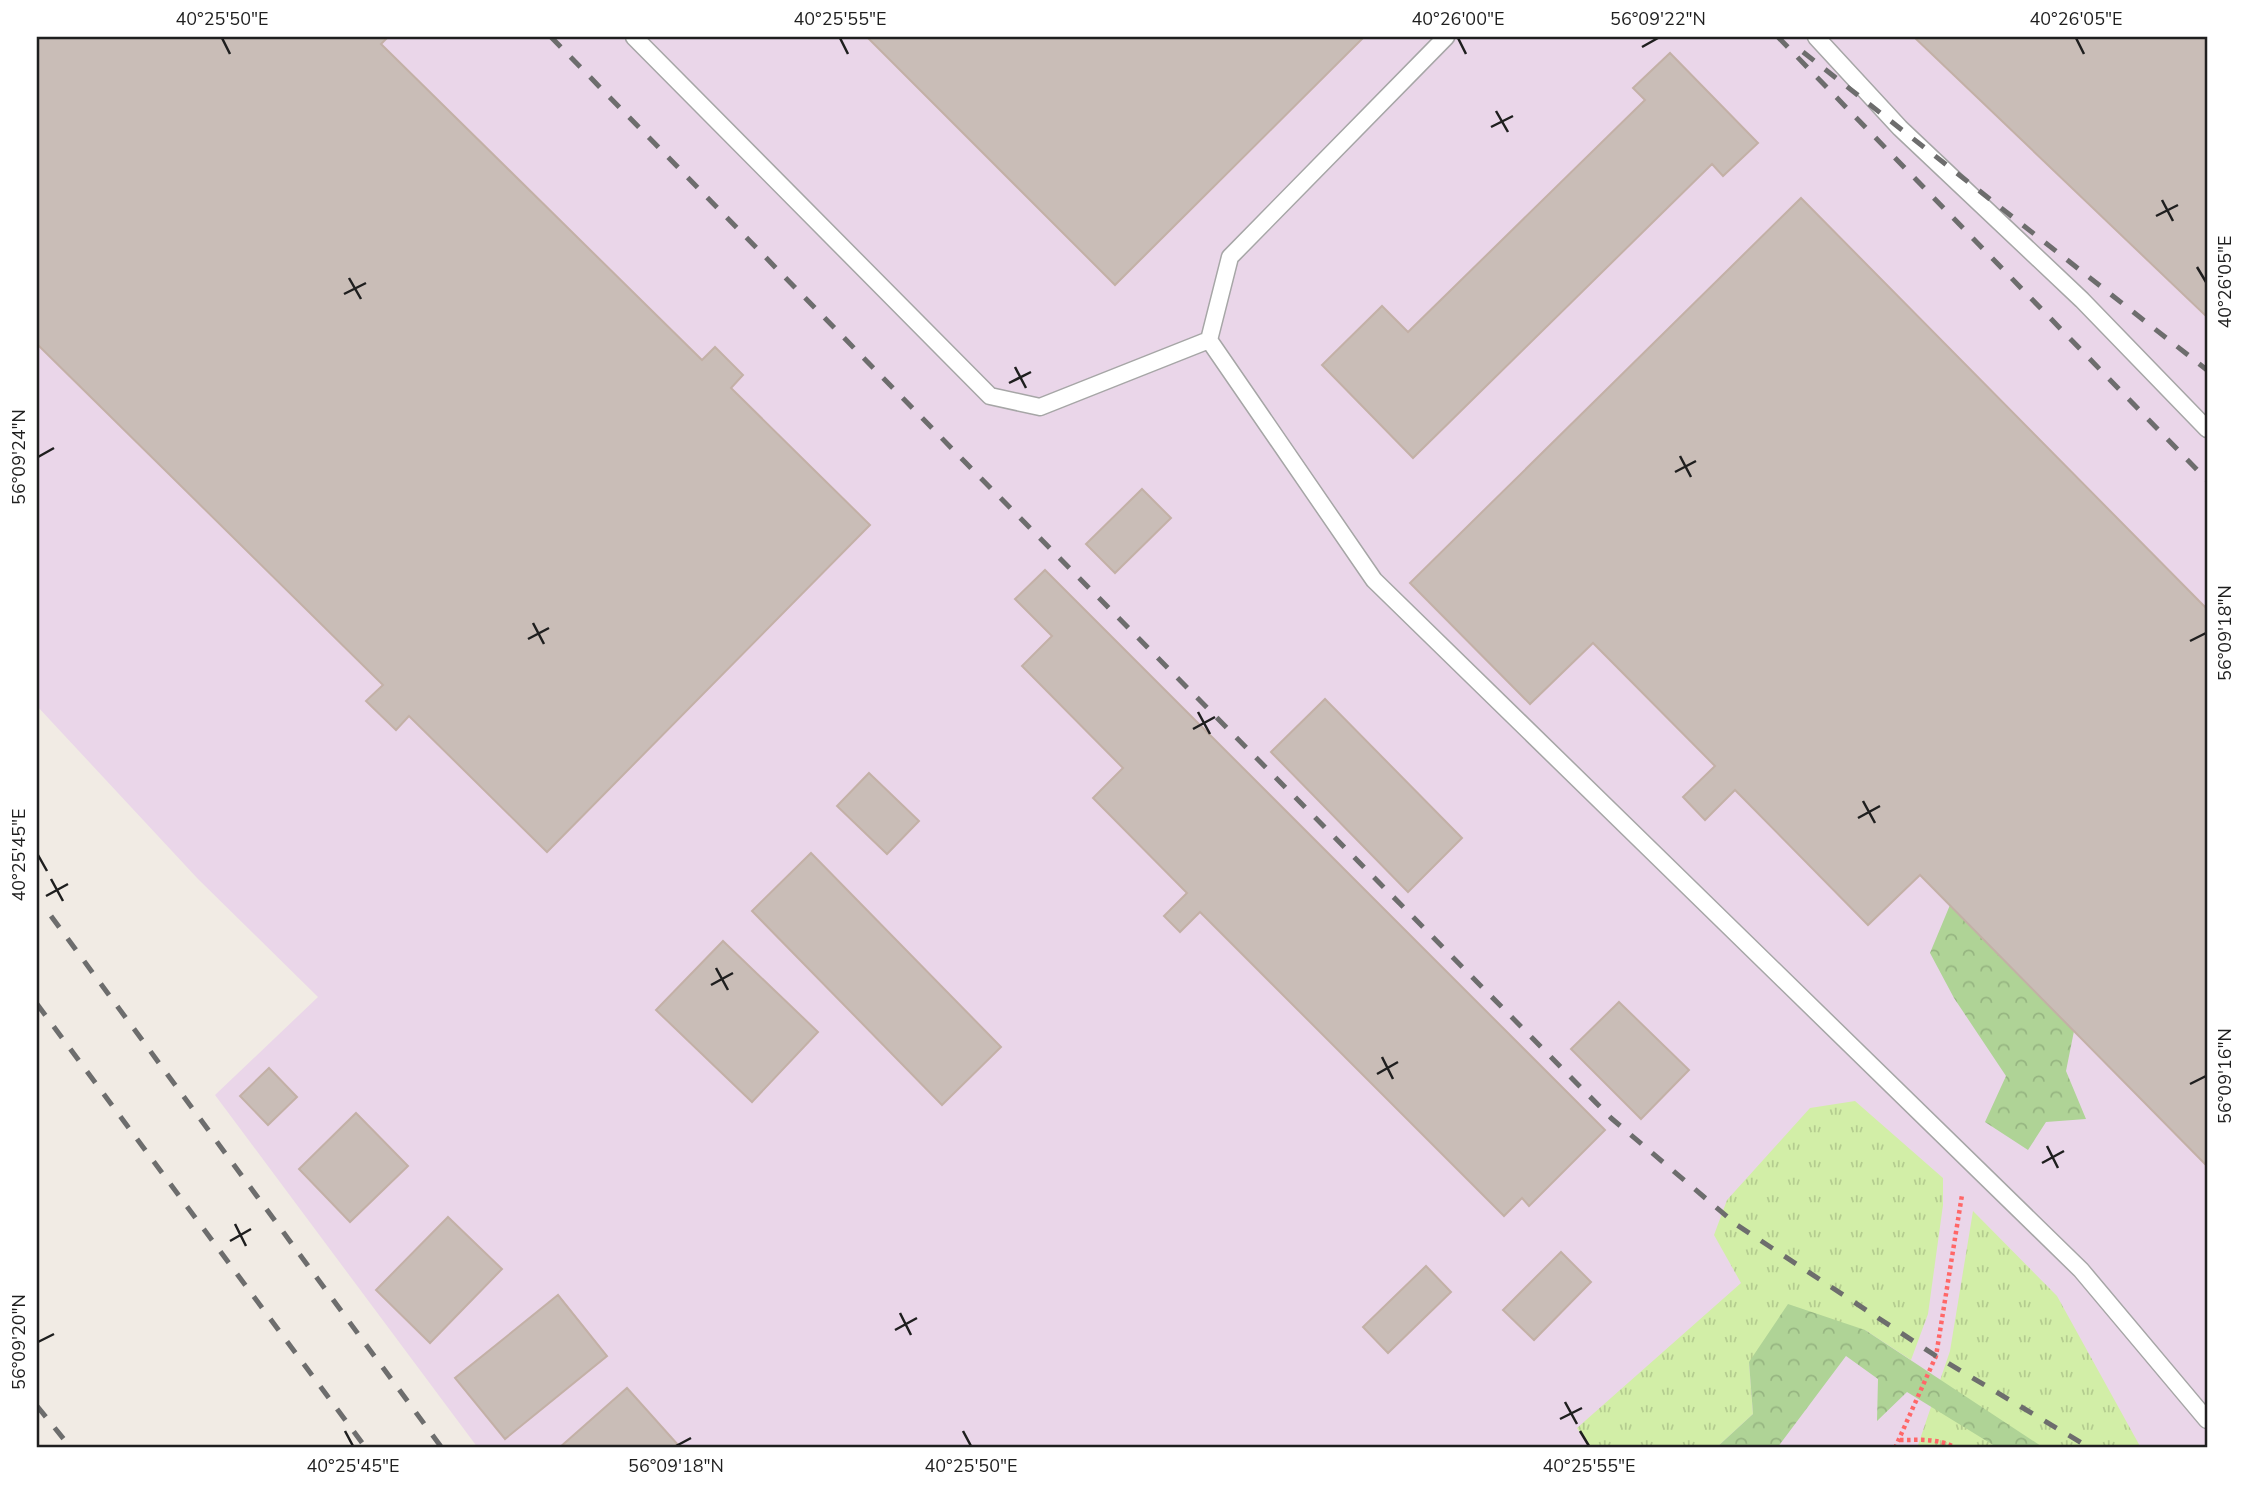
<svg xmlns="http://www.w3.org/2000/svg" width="2244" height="1485" viewBox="0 0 2244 1485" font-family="'Nunito Sans',sans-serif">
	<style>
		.industrial { fill: #ead6e9 }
		.grass { fill: url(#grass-tufts) }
		.forest { fill: url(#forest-crowns) }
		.building { fill: #c9bdb7; stroke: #c3b0a6; stroke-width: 2 }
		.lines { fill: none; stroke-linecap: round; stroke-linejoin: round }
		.service-casing { stroke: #a6a6a6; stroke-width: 19 }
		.path { stroke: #ff6768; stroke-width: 4.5; stroke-dasharray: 3.5 3.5; stroke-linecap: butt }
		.service { stroke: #fff; stroke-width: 16 }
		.rail { stroke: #6d6d6d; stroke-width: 5; stroke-dasharray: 14 14; stroke-linecap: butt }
		.ticks { fill: none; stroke: #1f1f1f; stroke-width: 2.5 }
		.neatline { fill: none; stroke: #1f1f1f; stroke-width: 2.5 }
		.ticks-label { font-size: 18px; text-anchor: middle; fill: #1f1f1f }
	</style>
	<defs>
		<pattern id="grass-tufts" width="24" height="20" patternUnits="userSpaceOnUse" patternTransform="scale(1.75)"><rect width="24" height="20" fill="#d2eea7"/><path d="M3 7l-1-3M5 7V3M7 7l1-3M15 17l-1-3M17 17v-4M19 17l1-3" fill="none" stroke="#b4cc8f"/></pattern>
		<pattern id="forest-crowns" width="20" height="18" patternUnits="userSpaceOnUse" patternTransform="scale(1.75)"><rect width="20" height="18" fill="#afd396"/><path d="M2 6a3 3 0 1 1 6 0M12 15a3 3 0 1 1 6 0" fill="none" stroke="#96b581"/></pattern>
	</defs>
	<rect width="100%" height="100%" fill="#f1ebe4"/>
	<path class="industrial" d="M37,37H2207V1448H478L215,1095L318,997L198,879L37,706Z"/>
	<path class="grass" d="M1855,1101L1943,1178V1205L1928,1314L1911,1360L1865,1330L1749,1362L1753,1414L1716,1448H1590L1577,1428L1741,1283L1714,1235L1727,1200L1810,1108Z
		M1973,1211L2057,1296L2141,1448H1917L1950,1351Z"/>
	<path class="forest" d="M1950,905L2074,1031L2066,1071L2086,1119L2046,1122L2028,1150L1985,1122L2006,1076L1954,998L1930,953Z
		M1788,1304L1865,1330L2044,1448H1998L1907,1392L1877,1421L1878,1379L1846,1356L1777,1448H1716L1753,1414L1749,1362Z"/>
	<path class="building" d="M37,37H388L381,44L702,360L715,347L743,375L731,388L870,525L547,852L409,716L396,730L366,701L383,685L37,344Z
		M867,37H1364L1115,285Z
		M1914,37H2207V317Z
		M1670,53L1758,143L1723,176L1712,164L1413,458L1322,365L1382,306L1408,332L1645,100L1633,88Z
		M1801,198L2207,609V1166L1920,875L1868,925L1735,790L1705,820L1683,797L1715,766L1593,643L1530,704L1410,583Z
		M1142,489L1171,518L1115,573L1086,544Z
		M1045,570L1605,1130L1529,1206L1522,1198L1504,1216L1200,912L1180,932L1164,916L1187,893L1093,798L1123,768L1022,666L1052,636L1015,599Z
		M1325,699L1462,838L1408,892L1271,752Z
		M869,773L919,821L887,854L837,806Z
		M811,853L1001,1047L942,1105L752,911Z
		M723,941L818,1032L752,1102L656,1010Z
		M1619,1002L1689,1070L1641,1119L1571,1049Z
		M269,1068L297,1097L268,1125L240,1096Z
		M356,1113L408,1166L350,1222L299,1169Z
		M448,1217L502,1269L430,1343L376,1290Z
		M1561,1252L1591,1282L1534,1340L1503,1310Z
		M1426,1266L1451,1292L1388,1353L1363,1327Z
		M558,1295L607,1356L505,1439L455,1378Z
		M627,1388L679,1446L677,1448H559Z"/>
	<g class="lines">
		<g class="service-casing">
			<path id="service" d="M634,37L990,396L1040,407L1209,340
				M1446,37L1230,257L1209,340L1374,580L2081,1270L2207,1420
				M1816,37L1900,128L2082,300L2207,429"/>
		</g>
		<path class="path" d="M1900,1440C1920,1440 1939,1438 1956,1448
			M1895,1448L1936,1356L1962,1195"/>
		<use href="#service" class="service"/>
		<path class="rail" d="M551,37L966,463L1611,1118L1737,1225L1936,1356L2090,1448
			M1778,37L2207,480
			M1803,52L2207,370
			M51,916L442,1448
			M37,1004L366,1448
			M37,1406L71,1448"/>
	</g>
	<path class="ticks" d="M222,38L230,54M840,38L848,54M1458,38L1466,54M2076,38L2084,54M1642,47L1658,38M1496,111L1508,132M1491,127L1513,116M2162,200L2173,221M2156,216L2178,205M2197,267L2206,282M349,278L361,299M344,294L366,283M1015,367L1026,388M1009,383L1031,372M1680,456L1691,477M38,457L54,448M1675,472L1696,461M533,623L544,644M528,639L549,628M2190,641L2206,633M1198,712L1210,734M1193,729L1215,717M1863,801L1875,823M1858,818L1880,806M38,855L47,871M51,879L63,901M46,896L68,884M716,968L728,990M711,985L733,973M1382,1057L1393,1079M1377,1074L1398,1062M2190,1084L2206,1076M2047,1146L2058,1168M2042,1163L2064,1151M235,1224L246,1246M230,1241L251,1229M900,1313L911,1335M895,1330L917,1318M38,1342L54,1334M1565,1402L1577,1424M1560,1419L1582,1408M345,1431L353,1446M963,1431L971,1446M1580,1431L1589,1446M676,1446L691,1438"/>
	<rect width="2244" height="1485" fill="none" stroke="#ffffff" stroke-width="77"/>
	<rect x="38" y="38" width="2168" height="1408" class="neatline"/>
	<g class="ticks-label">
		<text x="222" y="25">40°25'50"E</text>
		<text x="840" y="25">40°25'55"E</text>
		<text x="1458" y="25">40°26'00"E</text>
		<text x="1658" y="25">56°09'22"N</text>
		<text x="2076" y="25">40°26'05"E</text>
		<text transform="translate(2225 282) rotate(-90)" y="6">40°26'05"E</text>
		<text transform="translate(19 457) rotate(-90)" y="6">56°09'24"N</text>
		<text transform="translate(2225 633) rotate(-90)" y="6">56°09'18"N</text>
		<text transform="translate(19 855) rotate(-90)" y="6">40°25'45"E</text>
		<text transform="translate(2225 1076) rotate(-90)" y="6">56°09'16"N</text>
		<text transform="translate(19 1342) rotate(-90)" y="6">56°09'20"N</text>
		<text x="353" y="1472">40°25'45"E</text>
		<text x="676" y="1472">56°09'18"N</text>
		<text x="971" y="1472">40°25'50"E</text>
		<text x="1589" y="1472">40°25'55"E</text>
	</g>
</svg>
